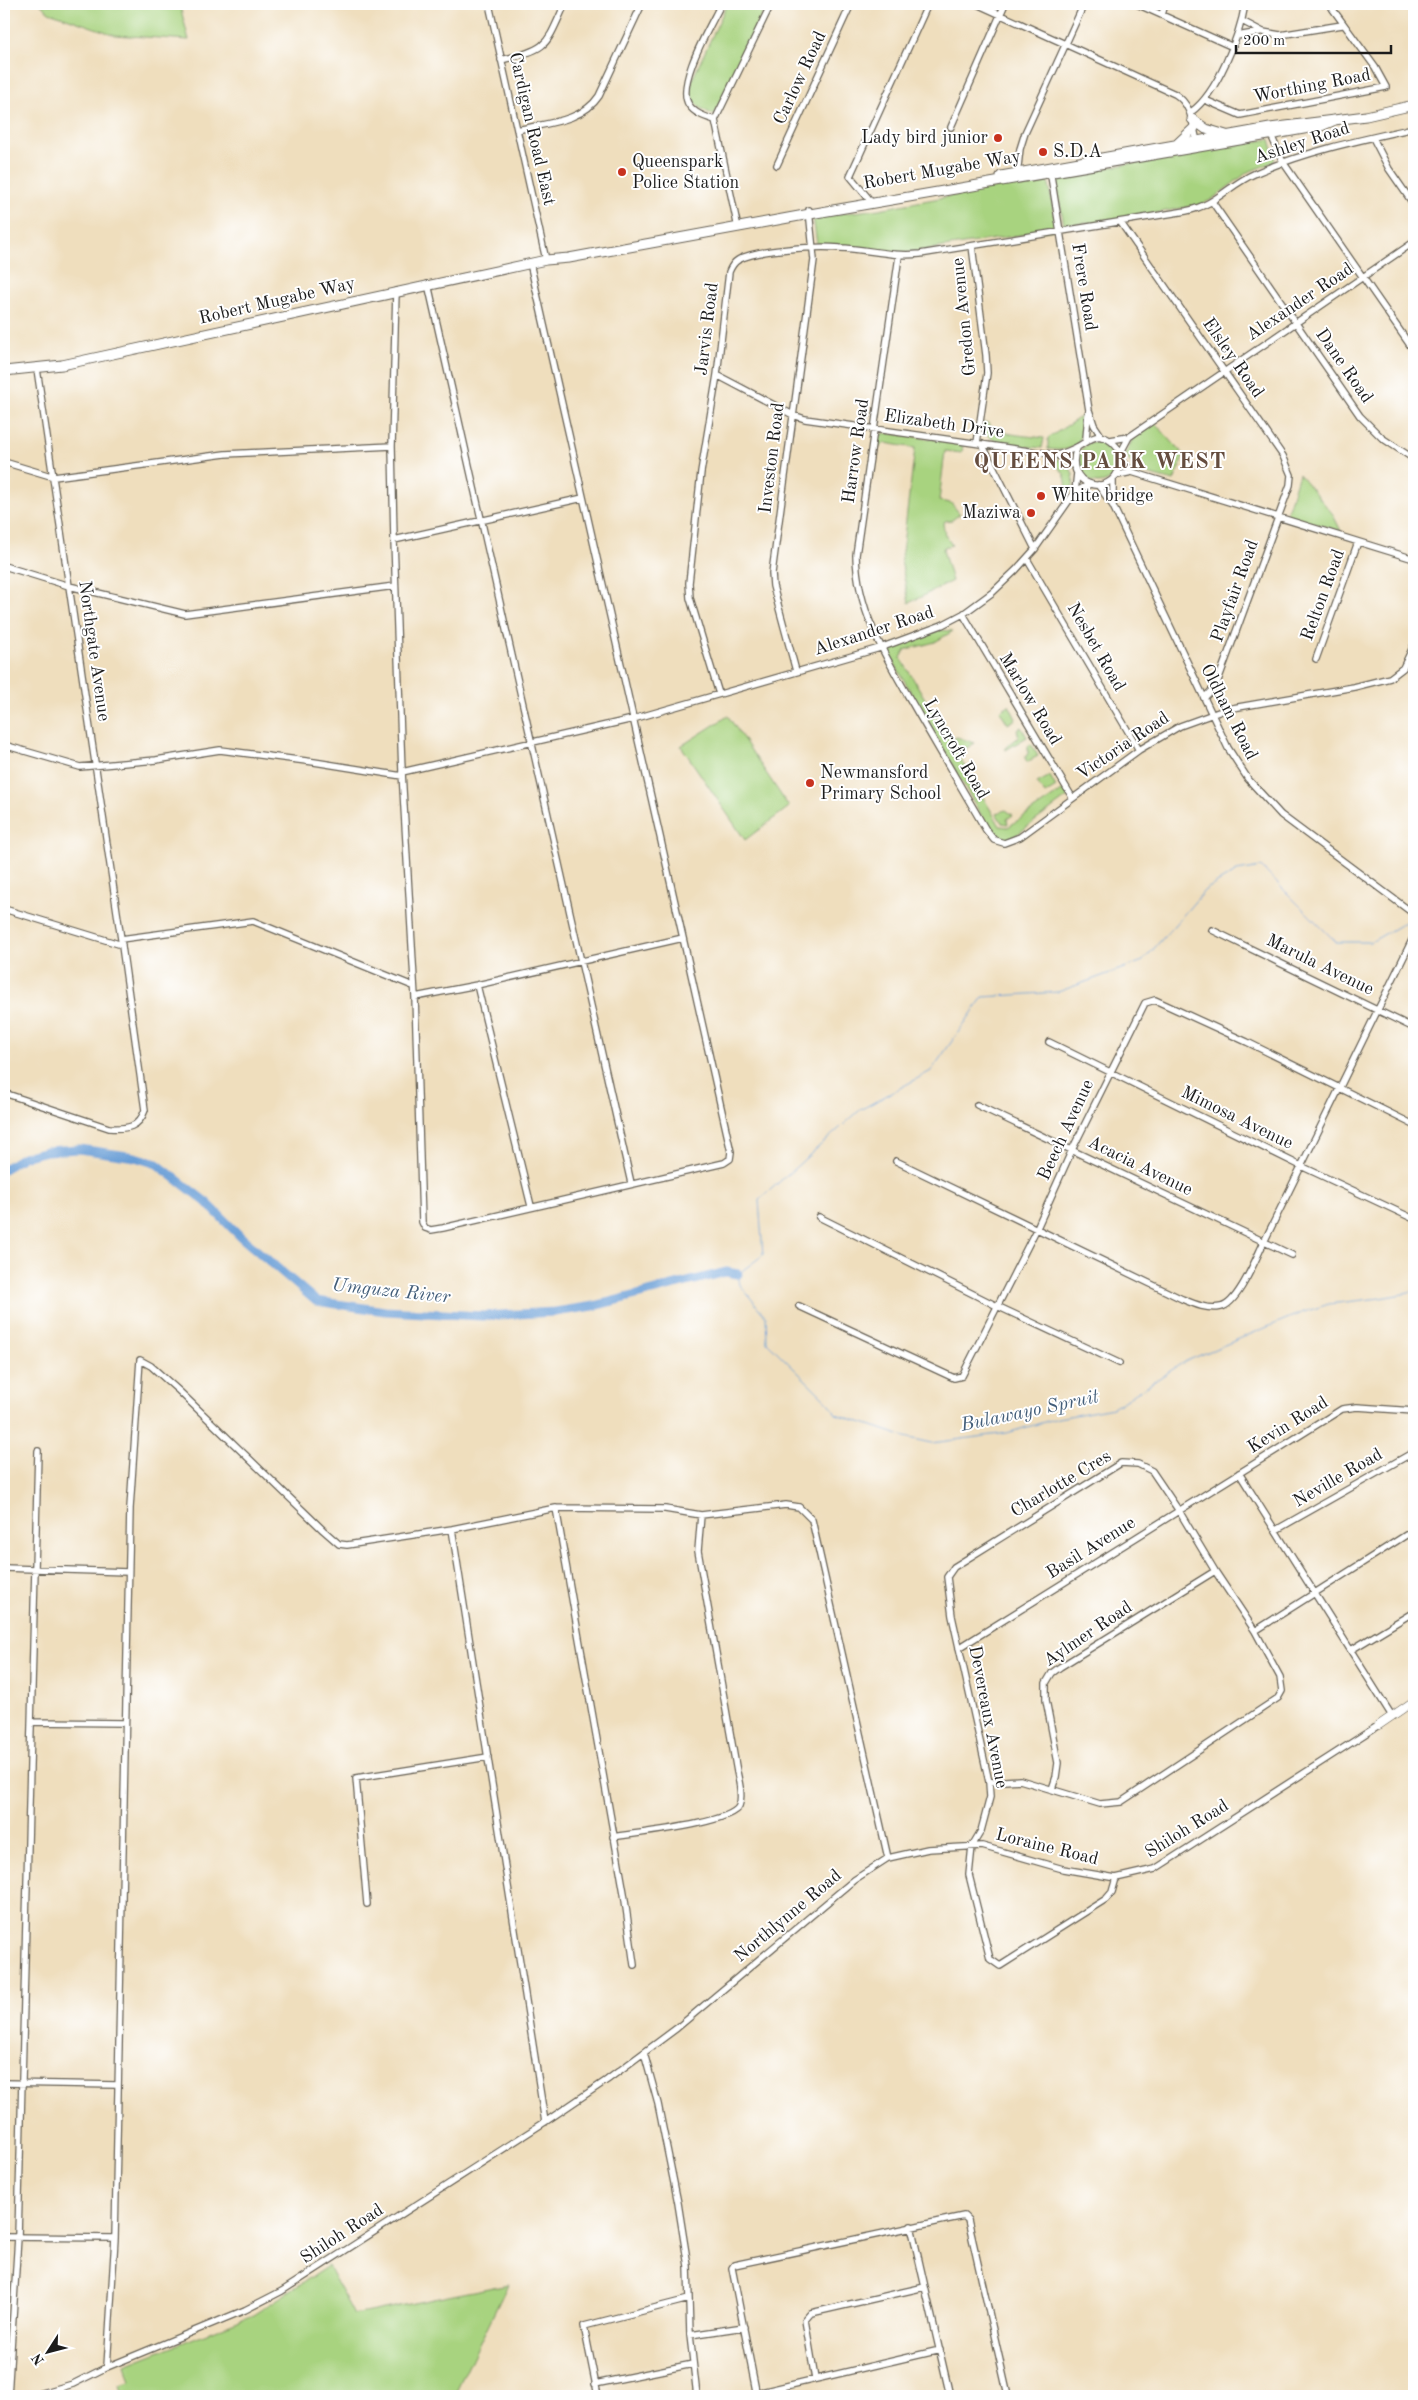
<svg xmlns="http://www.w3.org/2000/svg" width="1418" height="2400" viewBox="0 0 1418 2400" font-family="'Old Standard TT',serif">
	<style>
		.green { fill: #a8d37f; stroke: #62784e }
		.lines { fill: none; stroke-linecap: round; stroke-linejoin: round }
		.stream { stroke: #699ed6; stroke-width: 1 }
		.river { stroke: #699ed6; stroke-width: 9 }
		.minor-casing { stroke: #666054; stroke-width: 8 }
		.tertiary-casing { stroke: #666054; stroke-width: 9 }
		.secondary-casing { stroke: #666054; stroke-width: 11 }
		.minor { stroke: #fff; stroke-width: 5.5 }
		.tertiary { stroke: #fff; stroke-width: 8 }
		.secondary { stroke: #fff; stroke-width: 9 }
		.poi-dot { fill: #c8321e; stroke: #fff; stroke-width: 2 }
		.labels { text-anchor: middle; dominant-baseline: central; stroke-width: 4; stroke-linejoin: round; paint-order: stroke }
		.street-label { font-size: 18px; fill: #1c1c1c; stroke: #fff }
		.poi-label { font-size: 18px; fill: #1c1c1c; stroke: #fff; text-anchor: start }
		.water-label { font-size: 19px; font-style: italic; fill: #425d79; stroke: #fff }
		.district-label { font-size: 22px; font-weight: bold; letter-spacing: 1px; fill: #654d3f; stroke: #fff }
	</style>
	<rect width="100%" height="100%" fill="#fff"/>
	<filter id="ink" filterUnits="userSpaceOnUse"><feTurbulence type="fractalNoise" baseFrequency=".02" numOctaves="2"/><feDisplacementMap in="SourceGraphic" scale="10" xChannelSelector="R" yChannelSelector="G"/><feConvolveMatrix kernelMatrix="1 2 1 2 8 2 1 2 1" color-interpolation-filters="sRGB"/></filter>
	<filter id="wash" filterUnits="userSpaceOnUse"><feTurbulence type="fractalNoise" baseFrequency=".0096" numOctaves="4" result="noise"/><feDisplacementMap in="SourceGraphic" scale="20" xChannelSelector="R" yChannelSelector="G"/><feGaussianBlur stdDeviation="1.12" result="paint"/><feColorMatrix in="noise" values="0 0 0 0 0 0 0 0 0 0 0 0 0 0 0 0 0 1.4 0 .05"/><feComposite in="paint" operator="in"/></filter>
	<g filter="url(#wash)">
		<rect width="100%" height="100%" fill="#efdebd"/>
		<path class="green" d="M40,4H176L181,10L189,40L115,35L49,12Z
			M727,4H767L714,115C695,106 689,102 692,80Z
			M1270,139L1275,157L1274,162L1248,172L1211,200L1202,204L1121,220L1064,225L1056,182L1060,176Z
			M1045,179L1049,184L1056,227L1053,230L899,254L843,245L817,244L813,217L879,209Z
			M1085,414C1082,440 1079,454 1048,449V438Z
			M983,423H988C992,435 1032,436 1044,438L1042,448C1026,446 981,447 983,423Z
			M1155,423L1184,455L1174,481C1156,476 1132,474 1126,453L1133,438Z
			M885,433L963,443L962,453L945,451L939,501L951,503L960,514L952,520L945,521L943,524L945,535L952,545L944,547L943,550L952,581L909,603L901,560L915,448L885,443L879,448L875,447L877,437Z
			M1077 462a21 21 0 1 1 42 0a21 21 0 1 1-42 0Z
			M1047,457C1069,459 1082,476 1068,496H1066C1068,477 1064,467 1046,461Z
			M1299,474L1332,513L1341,531L1286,515Z
			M940,630L953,631L935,642L905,650L901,658L1000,826L1008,827L1065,789L1069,796L1012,838L1003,840L989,829L889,654L892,647Z
			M1009,705L1016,719L1008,724L1000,711Z
			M728,716L789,807L745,840L681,746Z
			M1021,727L1027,737L1006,750L1005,748L1019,737L1017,730Z
			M957,737L975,743L960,752L953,739Z
			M1031,744L1038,756L1027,762L1025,758L1028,753V746Z
			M1050,776L1056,787L1045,794L1037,783Z
			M1006,810L1013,815L1007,819L1008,824L1002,823L996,813Z
			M328,2266L354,2315L508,2284L454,2396H123L120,2385L130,2382L125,2365L253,2315Z"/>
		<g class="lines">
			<path class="stream" d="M1414,917L1371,942H1336L1261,867L1237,871L1205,890L1143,961L1058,992L983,997L931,1071L860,1110L759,1200L763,1255L738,1274L740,1285L766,1317L767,1342L830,1404L836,1414L905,1437L932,1443L1007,1433L1058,1418L1113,1408L1184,1362L1301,1313L1329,1304L1380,1298L1409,1293L1414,1290"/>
			<path class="river" d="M4,1169L23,1157L47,1151L79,1149L135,1157L157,1164L206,1202L241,1237L316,1301L385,1311L482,1316L555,1312L594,1306L726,1272L738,1274"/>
		</g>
	</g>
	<g filter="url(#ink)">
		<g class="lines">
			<g class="minor-casing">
				<path id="minor" d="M489,4L546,260
					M721,4C711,25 675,84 689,105C695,114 706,117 715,120L771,4
					M977,4L1175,94C1192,105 1192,123 1197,141
					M1137,4L1233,47
					M1162,15L1165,4
					M1242,21L1263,32L1280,35L1342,25
					M1237,36L1260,32
					M501,60C549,48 545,48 565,4
					M1205,100L1240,115L1386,87L1375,67L1329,4
					M1191,112C1217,94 1240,35 1245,4
					M715,120L738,228
					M951,127L1005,4
					M517,130C546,123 582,122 599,96L642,4
					M1271,135L1283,162L1414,351
					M1373,138L1389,169L1414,205
					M777,165L851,4
					M1050,170L1089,410L1094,425L1102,437
					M1017,175L1020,149L1025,133L1084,4
					M869,199L850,176L928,4
					M1213,203L1360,416L1382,438L1414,459
					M1121,223L1283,456L1291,475L1290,485L1216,686L1204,698
					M972,246L986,355L987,373L977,443
					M899,256L856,555C857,615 890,664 919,715C941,753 964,792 986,830L994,840L1004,843L1020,837L1139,750L1180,726L1227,709L1354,687L1390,678L1403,668L1414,645
					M530,263L683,938L477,985L531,1206
					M428,284L631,1183
					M396,291L392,446L394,540L402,772L415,997L422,1222L425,1228L431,1230L443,1228L724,1163L730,1159L731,1152L683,938
					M37,369L121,939
					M717,375L793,415L805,419L1057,455L1074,466
					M1086,439L1088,414
					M1110,440L1129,437L1414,242
					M982,444L1035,549
					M1120,454L1129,437
					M1057,455C1063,453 1069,451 1075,448C1089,442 1098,427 1115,445C1121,451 1122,458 1120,466C1110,501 1062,484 1077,448
					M1122,460L1132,472
					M4,462L54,477L225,454L392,446
					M1118,475L1132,472L1414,559
					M1113,480V505
					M1098,485L1113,506L1228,748L1248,779L1281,815L1414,914
					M1075,492L1077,473
					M394,540L583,498
					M1027,559L1139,750
					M4,566L69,586L185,614L395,586
					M963,614L1072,797
					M1316,659L1358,542
					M796,671L773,586L772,573L814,260L809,210
					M719,694L690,598L689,583L701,472L717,375L729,272C731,267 733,263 738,260C756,249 818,246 840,248C868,249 891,257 920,254L1186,211C1217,205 1228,185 1256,173C1307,151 1360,140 1414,128
					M4,745L80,767L156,760L220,750L314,762L402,776
					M402,772L633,719L880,648L942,625L963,614L993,592L1016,570L1035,549L1075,492L1090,484
					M4,909L122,945
					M1212,930L1414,1028
					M415,997L477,985
					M1049,1042L1301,1166L1414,1219
					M4,1093L109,1128C127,1129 139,1128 145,1110L121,939L253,921L413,986
					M977,1105L1292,1255
					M896,1161L1182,1299C1194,1304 1208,1310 1221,1307C1238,1304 1256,1258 1264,1242L1414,936
					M819,1217L997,1306L1119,1363
					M799,1306L954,1378L962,1376L1036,1230L1072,1150L1145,1003L1155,1000L1247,1042L1414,1125
					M1239,1473L1392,1716
					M556,1508L624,1893L634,1965
					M452,1529L545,2122
					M1276,1530L1414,1452
					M4,1568L128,1572
					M1255,1631L1414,1530
					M959,1648L1342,1409L1357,1407L1414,1411
					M1351,1650L1414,1612
					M32,1722L125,1723
					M989,1782L1020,1780L1100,1804L1121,1802L1278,1698L1282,1691L1280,1677L1255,1631L1215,1571L1179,1511L1152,1471L1138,1464L1121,1463L954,1567L947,1577L952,1616L989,1782L990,1797L981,1831L972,1846L969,1875L990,1959L1000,1966L1106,1899L1112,1892L1116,1878L1155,1869L1379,1725
					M1052,1789L1056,1777L1058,1763L1046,1700V1683L1052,1673L1060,1667L1215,1571
					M613,1837C635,1833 731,1824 739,1806C743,1797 739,1781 737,1772L698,1551L701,1515
					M367,1904L356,1778L488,1757
					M644,2053L658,2104L678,2203L688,2266L690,2335L697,2396
					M4,2083L117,2085
					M911,2226L950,2396
					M4,2237L115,2238
					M690,2335L744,2327
					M107,2367L115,2238L130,1508L140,1360L151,1366L179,1391L323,1530L339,1544L347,1545L452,1529L556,1508L665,1509L701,1515L786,1505L799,1507L812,1520L888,1858
					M815,2379L805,2320L811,2313L925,2287
					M595,2384L693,2364
					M756,2393L940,2350
					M8,2396L18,2237L38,1451
					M32,2396L73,2384L107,2367L245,2310L282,2291L545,2122L607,2080L677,2028L854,1880L888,1858L928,1849L982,1846L1063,1869L1116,1878
					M598,2396L584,2326L689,2299
					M757,2396L732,2268L734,2265L964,2216L968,2220L1008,2396"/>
			</g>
			<g class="tertiary-casing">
				<path id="tertiary" d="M1379,1725L1414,1701"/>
			</g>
			<g class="secondary-casing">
				<path id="secondary" d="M1192,119L1206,129L1226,135
					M1177,144L1194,128
					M1001,176L1270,128L1366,116L1414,105
					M4,371L62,365L546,260L569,258L810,214L1321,126L1335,120"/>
			</g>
			<use href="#minor" class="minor"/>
			<use href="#tertiary" class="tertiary"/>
			<use href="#secondary" class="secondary"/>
		</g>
	</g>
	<g class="poi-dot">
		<circle cx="998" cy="138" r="5"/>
		<circle cx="1043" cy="152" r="5"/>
		<circle cx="622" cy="172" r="5"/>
		<circle cx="1041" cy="496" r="5"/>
		<circle cx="1031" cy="513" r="5"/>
		<circle cx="810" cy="783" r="5"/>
	</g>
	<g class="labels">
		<g class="street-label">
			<text transform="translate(800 78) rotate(-65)">Carlow Road</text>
			<text transform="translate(1312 86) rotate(-11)">Worthing Road</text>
			<text transform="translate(532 129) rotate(77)">Cardigan Road East</text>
			<text transform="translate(1302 143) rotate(-18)">Ashley Road</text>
			<text transform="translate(942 170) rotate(-10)">Robert Mugabe Way</text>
			<text transform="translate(1084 287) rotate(81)">Frere Road</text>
			<text transform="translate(277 301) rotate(-13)">Robert Mugabe Way</text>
			<text transform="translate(1300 302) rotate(-34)">Alexander Road</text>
			<text transform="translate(964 317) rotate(-96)">Gredon Avenue</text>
			<text transform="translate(707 329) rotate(-83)">Jarvis Road</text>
			<text transform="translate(1233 358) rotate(55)">Elsley Road</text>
			<text transform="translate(1344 366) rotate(55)">Dane Road</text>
			<text transform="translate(944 424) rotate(8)">Elizabeth Drive</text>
			<text transform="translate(856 451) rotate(-82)">Harrow Road</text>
			<text transform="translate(772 458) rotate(-83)">Investon Road</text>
			<text transform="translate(1235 591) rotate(-70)">Playfair Road</text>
			<text transform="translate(1323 595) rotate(-70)">Relton Road</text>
			<text transform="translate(874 631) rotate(-18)">Alexander Road</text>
			<text transform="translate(1096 647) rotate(60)">Nesbet Road</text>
			<text transform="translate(94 651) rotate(82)">Northgate Avenue</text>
			<text transform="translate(1030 699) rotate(59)">Marlow Road</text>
			<text transform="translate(1229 712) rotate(63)">Oldham Road</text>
			<text transform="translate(1123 746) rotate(-34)">Victoria Road</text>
			<text transform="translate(956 749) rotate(60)">Lyncroft Road</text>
			<text transform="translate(1320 965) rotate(26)">Marula Avenue</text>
			<text transform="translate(1237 1118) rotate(26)">Mimosa Avenue</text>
			<text transform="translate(1066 1130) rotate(-65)">Beech Avenue</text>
			<text transform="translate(1140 1166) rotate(26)">Acacia Avenue</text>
			<text transform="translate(1288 1425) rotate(-32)">Kevin Road</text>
			<text transform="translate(1338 1478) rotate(-30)">Neville Road</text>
			<text transform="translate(1061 1484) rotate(-31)">Charlotte Cres</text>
			<text transform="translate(1091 1548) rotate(-32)">Basil Avenue</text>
			<text transform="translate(1088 1634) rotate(-34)">Aylmer Road</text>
			<text transform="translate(988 1717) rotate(79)">Devereaux Avenue</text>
			<text transform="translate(1187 1829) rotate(-32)">Shiloh Road</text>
			<text transform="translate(1047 1847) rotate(14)">Loraine Road</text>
			<text transform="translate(788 1916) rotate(-40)">Northlynne Road</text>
			<text transform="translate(342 2234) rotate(-33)">Shiloh Road</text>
		</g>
		<g class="poi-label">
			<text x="988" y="138" text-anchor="end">Lady bird junior</text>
			<text x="1053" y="152">S.D.A</text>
			<text x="632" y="162">Queenspark<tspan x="632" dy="21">Police Station</tspan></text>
			<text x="1051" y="496">White bridge</text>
			<text x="1021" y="513" text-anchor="end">Maziwa</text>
			<text x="820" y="773">Newmansford<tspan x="820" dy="21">Primary School</tspan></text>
		</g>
		<g class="water-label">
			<text transform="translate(391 1292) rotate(6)">Umguza River</text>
			<text transform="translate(1030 1412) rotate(-12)">Bulawayo Spruit</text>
		</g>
		<g class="district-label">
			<text x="1100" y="462">QUEENS PARK WEST</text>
		</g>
	</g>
	<rect width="1418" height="2400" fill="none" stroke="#fff" stroke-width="20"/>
	<g transform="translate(48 2352) rotate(234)" stroke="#ffffff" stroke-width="4" paint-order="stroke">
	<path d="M0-4L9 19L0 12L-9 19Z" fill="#1c1c1c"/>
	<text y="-8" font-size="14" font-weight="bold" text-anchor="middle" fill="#1c1c1c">N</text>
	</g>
	<path d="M1236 45v8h155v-8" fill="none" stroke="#1c1c1c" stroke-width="2.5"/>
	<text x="1243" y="45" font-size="15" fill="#1c1c1c" stroke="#ffffff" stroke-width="4" paint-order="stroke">200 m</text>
</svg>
